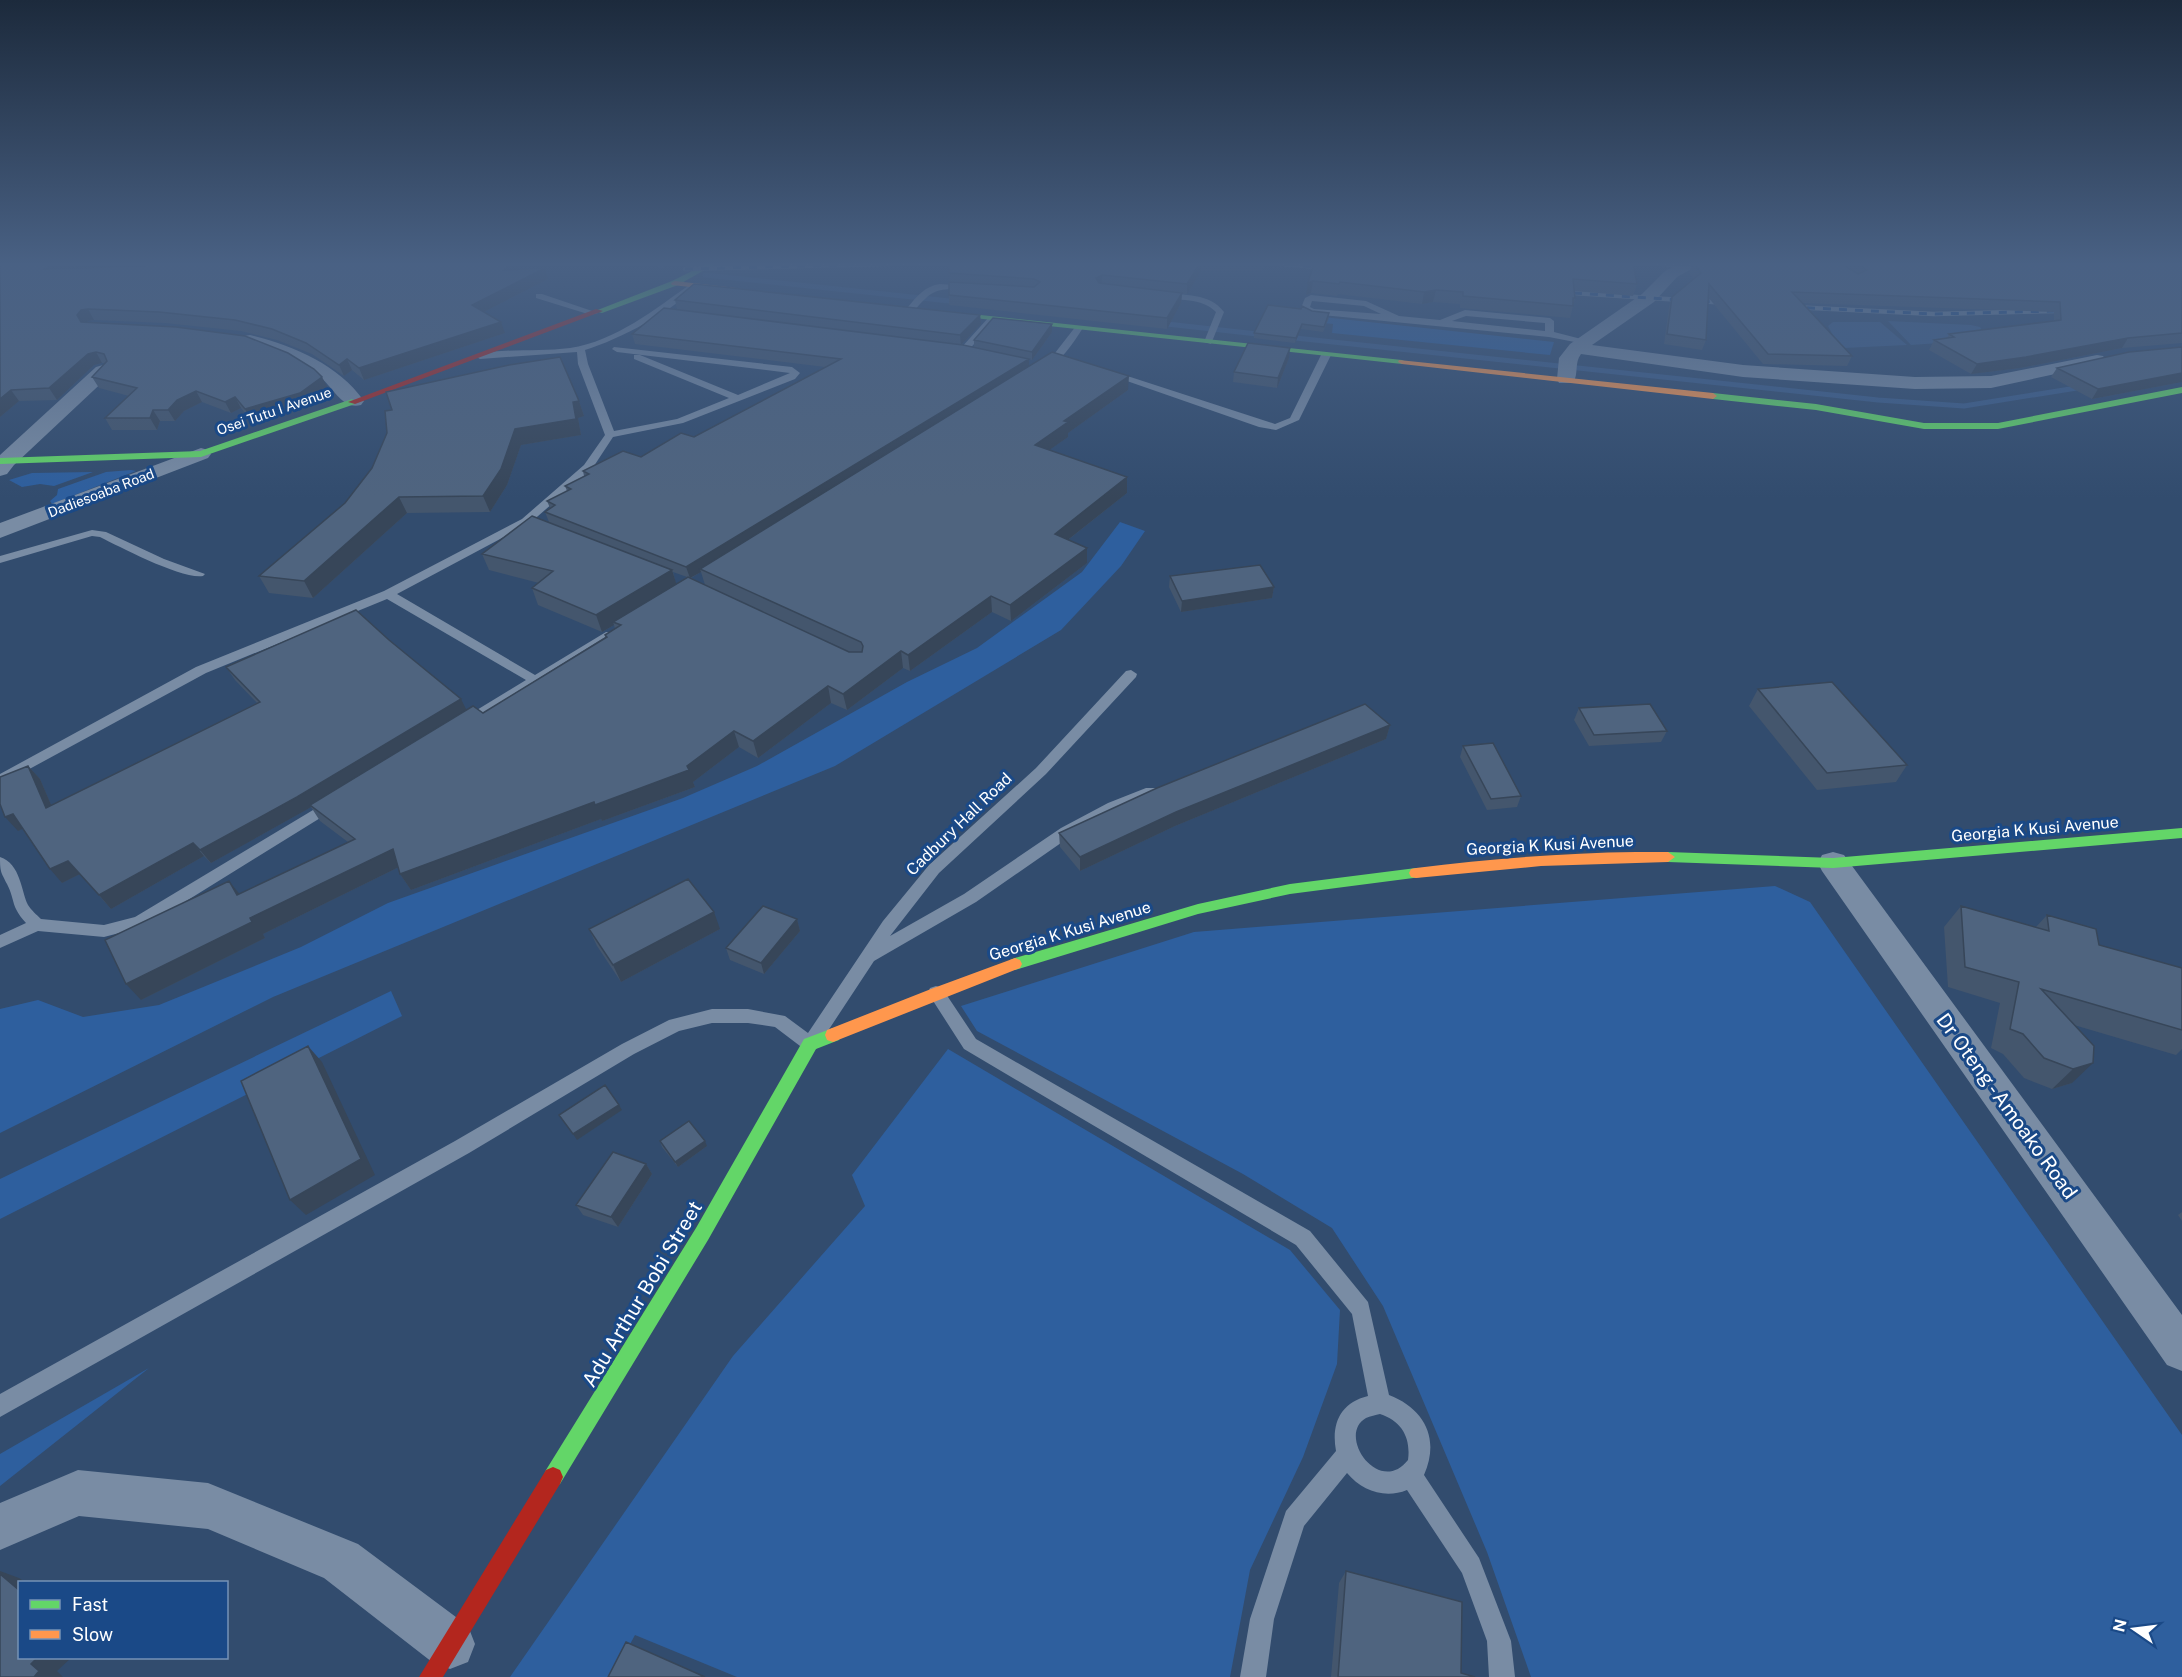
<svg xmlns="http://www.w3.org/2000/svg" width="2182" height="1677" viewBox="0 0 2182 1677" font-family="'Public Sans',sans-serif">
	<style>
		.green { fill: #2e5f9e }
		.water { fill: #3c5d8a }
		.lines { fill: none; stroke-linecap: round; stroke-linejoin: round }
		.stream { stroke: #3c5d8a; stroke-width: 5 }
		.lane { fill: #798ca4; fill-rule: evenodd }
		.street { fill: #798ca4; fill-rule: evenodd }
		.fast { fill: #63d668; fill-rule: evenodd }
		.slow { fill: #ff974d; fill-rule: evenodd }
		.jam { fill: #b3261e; fill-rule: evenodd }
		.rail-casing { stroke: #7a8da3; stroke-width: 4.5 }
		.rail { stroke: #1a4987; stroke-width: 3; stroke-dasharray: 8; stroke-linecap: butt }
		.wall { fill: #44566d; fill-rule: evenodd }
		.shaded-wall { fill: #374659 }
		.building { fill: #4f647f; stroke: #374659; stroke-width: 1.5 }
		.labels { text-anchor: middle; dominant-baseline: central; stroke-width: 6; stroke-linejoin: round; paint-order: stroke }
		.far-street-label { font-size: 14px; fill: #fff; stroke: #1a4987 }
		.street-label { font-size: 16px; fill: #fff; stroke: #1a4987 }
		.near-street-label { font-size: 20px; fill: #fff; stroke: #1a4987 }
	</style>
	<rect width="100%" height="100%" fill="#324c6e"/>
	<path class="green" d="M1295,314L1554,342L1550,355L1332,333L1333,324L1293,320Z
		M131,470L136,471L52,504L50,501L57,495L58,489L106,472Z
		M93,472L54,486L40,484L22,487L9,480L32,473Z
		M1120,522L1145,531L1121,566L1061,630L835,766L273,997L0,1133V1009L38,1000L83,1017L159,1005L301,947L388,903L683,798L757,766L907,682L977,648L1082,572Z
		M1775,886L1810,902L2182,1435V1677H1531L1487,1552L1383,1306L1332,1228L1243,1174L977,1031L961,1006L1194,932Z
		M391,991L402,1016L0,1219V1179Z
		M948,1049L1290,1250L1340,1310L1337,1364L1303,1457L1250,1570L1230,1677H737L635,1635L612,1677H510L733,1356L865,1206L852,1175Z
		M149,1368L0,1486V1454Z"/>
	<path class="water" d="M1888,321L1971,325L1980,327L1983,332L1939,343L1911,345Z
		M1833,322H1880L1907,345L1844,348L1838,345L1828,326Z"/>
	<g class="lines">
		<path class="stream" d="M660,266L665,263
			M705,275L959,302
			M1158,323L1266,335
			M1286,337L1878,400L1964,406L2083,387"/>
		<path class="lane" d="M1638,263H1672L1690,267L1686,269Z
			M692,283L699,285C672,311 621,339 585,350L588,364L614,431L677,419L729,398L634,359V355H640L738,395L790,373L617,352L612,349L614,347L792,367L800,373L795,379L683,423L613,437L592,469L530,523L397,594L535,675L606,632H614L616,635L614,638L467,726L460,722L462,719L526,680L387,599L206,673L0,785V774L196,667L384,591L522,519L584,465L605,435L578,364L577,352L480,359L475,356L477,354C507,348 539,352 570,348C616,341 655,309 692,283Z
			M940,284L967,286L971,288L967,290C938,288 933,288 914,311H908V307C917,296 925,286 940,284Z
			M1162,293C1184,295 1210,293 1224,312L1211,344L1204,342L1216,312C1202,297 1178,301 1159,298L1158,296Z
			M536,294H542L598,313L591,315L536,298Z
			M1311,295L1366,301L1399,316L1440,320L1465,310L1550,318L1554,321V332L1589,341L1585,344L1549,337L1312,314L1301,308L1305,298ZM1312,301L1364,306L1381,314L1314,309L1310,307ZM1466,316L1545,323V331L1452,321Z
			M989,317L996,319L967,352H961V348Z
			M1076,326L1083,328C1074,341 1058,369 1041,368V364L1055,353Z
			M1326,352L1331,355L1299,420L1276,430L1259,427L1104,373L1112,371L1275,424L1290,418L1321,355Z
			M92,530L106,532L164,559L205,574L203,576C183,580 120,547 100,537L92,536L0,563V556Z
			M1131,670L1137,674L1136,677L1046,774L939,873L890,936L964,894L1061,828L1108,803L1146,788H1156L1158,792L1156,796L1118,811L1071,836L976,902L874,961L816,1049L810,1051L804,1049L775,1027L748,1023H712L679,1031L634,1054L469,1153L0,1417V1394L455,1141L622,1044L669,1020L712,1009H748L785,1016L808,1033L883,921L929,865L1036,768L1126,671Z
			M333,798L340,803L338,807L146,926L104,937L38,931L0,948V935L26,923C10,905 16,902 7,884C1,872 0,872 0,857C21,864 21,891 28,905C31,910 37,915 41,919L104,925L135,917Z
			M936,986L942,988L976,1039L1310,1231L1368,1302L1389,1395C1425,1409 1440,1439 1424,1475L1479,1558L1511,1641L1515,1677H1489L1487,1641L1462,1573L1407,1490C1385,1499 1362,1491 1347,1473L1304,1526L1274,1619L1266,1677H1240L1250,1619L1286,1511L1336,1451C1331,1424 1340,1403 1368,1396L1352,1314L1296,1245L964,1049L928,993L930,988ZM1380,1414C1402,1421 1411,1438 1408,1460C1379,1497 1336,1435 1366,1418C1370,1416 1376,1415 1380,1414Z"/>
		<path class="street" d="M1681,263H1702L1677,277L1654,302L1592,345L1743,365L1915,377L1991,376L2097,355L2103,356L2106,360L2103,364L2097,365L1991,388L1915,389L1743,377L1581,354C1574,363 1579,374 1573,383H1559L1557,379L1559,358L1570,344L1642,294L1665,271Z
			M250,335C292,345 338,364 364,401L361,405C342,410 334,388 321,378C299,361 270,353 244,344L241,340L244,336Z
			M103,365L110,367L112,371L110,375L14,465L7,474L0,476V455L96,367Z
			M201,448L208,450L211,454L208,458L0,538V523Z
			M1833,852L1844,855L2182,1315V1371L2167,1365L1822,871L1818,863L1822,855Z
			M78,1470L208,1483L358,1544L468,1626L475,1644L468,1662L450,1669L432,1662L324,1578L208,1529L79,1516L0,1550V1503Z"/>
		<path class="fast" d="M708,263H717L678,285L602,313L595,311L672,281Z
			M934,310L1402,360L1406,362L1402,364L937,314L933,312Z
			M2182,387V393L1998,429H1924L1816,410L1713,399L1709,396L1713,393L1816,404L1924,423H1998Z
			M352,399L356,402L355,404L201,457L0,464V458L200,451Z
			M2182,828V838L1833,868L1668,862L1661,857L1668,852L1833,858Z
			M1416,868L1421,869L1423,873L1421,877L1290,894L1198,914L1015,970L1010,968L1008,964L1010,960L1015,958L1198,904L1290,884Z
			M833,1028L839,1030L841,1035L839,1040L816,1049L708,1240L560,1484L553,1487L546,1484L543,1477L546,1470L696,1228L804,1039Z"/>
		<path class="slow" d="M675,281L736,288L740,290L736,292L672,285L671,283Z
			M1399,360L1713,393L1717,396L1713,399L1402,364L1398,362Z
			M1636,852H1668L1675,857L1668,862L1541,866L1416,878L1411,877L1409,873L1411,869L1416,868C1489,859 1562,853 1636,852Z
			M1015,958L1020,960L1022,964L1020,968L833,1042L827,1040L825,1035L827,1030L931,989Z"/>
		<path class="jam" d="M596,309L603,311L355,404L348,402Z
			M553,1467L560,1470L563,1477L560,1484L443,1677H419L546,1470Z"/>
		<g class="rail-casing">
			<path id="rail" d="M1271,263L1328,268
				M685,269L923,263
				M1558,292L1728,303
				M1791,307L1934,314L2055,311"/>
		</g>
		<use href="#rail" class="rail"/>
	</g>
	<path class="wall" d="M0,263H80L72,268L144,266L147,263H524L519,269L548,279L484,312L505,333L364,380L352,370L344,376L312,354L277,340L241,331L165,323L94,320L88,321L86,323L328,388L306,405L251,421L241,408L231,413L202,402L184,411L175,421H160L157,430H112L105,418L129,396L99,388L92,377L105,363H102L94,365L57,400L19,401L0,417Z
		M949,263H1264L1262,271H1201L1187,294H1182L1181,303L1167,329L949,305V295L950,282Z
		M1314,263H1633L1637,284L1633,296L1575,291V298L1570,318L1460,308V304L1433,302L1422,304L1338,294L1337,296L1311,293L1306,295Z
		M1692,263H2182V343L2122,348L2020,368L1971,374L1929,350L1934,340L1947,338L1949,334L2054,321V312L1801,303L1852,356L1847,366L1763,364L1708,297L1706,340L1702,350L1664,344L1669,307L1672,297L1694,279L1689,273Z
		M675,300L980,315L981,324L961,345L974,347V340L1052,324V332L1032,360L1029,359V367L1128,390L1068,433V437L1049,450L1127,477V493L1068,540L1087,548V563L1011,621L992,612L910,671L903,668L847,710L831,703L758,758L739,747L693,782L695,787L602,821L601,819L411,890L400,874L399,867L263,934L265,938L141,1000L229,881L239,894L348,842L320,821L311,807L211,863L204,856L111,909L80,874L62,883L23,828L18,831L28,766L40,779L51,805L257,703L235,680L226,667L389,640L466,710L483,713L605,637V635L615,629L614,625L602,632L538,605L532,588L539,583L489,570L482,554L549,522L545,512L550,508L547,501L567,491L565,486L584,476L583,471L641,457L694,437L825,367L635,344L632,334L677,309ZM673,572L687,577L676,584ZM701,572L705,585L691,578ZM808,632L850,652H849Z
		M1312,311L1329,318L1323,332L1301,329L1295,343L1254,338V333Z
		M2182,347V382L2092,399L2051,377L2057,368Z
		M1289,358L1277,388L1233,382L1234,372Z
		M579,401L584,416L578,418L581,435L521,445L507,485L490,512L407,513L313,598L269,593L259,576L345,503L372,468L387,433Z
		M1170,576L1274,587L1272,598L1181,612L1169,587Z
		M1758,689L1907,765L1896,782L1817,790L1749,706Z
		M1579,708L1667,731L1661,742L1589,746L1574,720Z
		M1390,725L1386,739L1175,826L1080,871L1060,847L1059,833Z
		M1463,746L1521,796L1517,807L1487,810L1460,757Z
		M1961,906L2036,927L2047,915L2099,945L2182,968V1049L2176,1055L2074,1025L2072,1083L2052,1089L2024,1078L2003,1054L1991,1048L2000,1003L1948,987L1944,927Z
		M797,919L800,931L764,974L730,960L726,948Z
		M589,929H720L621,982L597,946Z
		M660,1141L707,1146L678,1167L662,1147Z
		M646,1164L652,1174L618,1227L583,1215L576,1205Z
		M2182,1212V1221L2178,1215Z
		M1346,1571L1461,1673L1475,1677H1331L1339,1583Z"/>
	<path class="shaded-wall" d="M55,263H80L52,279L45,269Z
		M511,263H524L508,280L504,270Z
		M1200,263H1201V271L1187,294V284Z
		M545,268L548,279L476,316L472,305Z
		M1102,275V285L1096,288V278Z
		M1313,281L1311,293L1306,295L1308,283Z
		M1436,290L1433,302L1422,304L1424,292Z
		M1182,293L1181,303L1167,329V318Z
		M88,309L94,320L88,321L83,326L77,315L81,310Z
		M980,315L981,324L961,345L960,335Z
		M501,322L505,333L364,380L359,368Z
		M1052,324V332L1032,360V352Z
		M1302,324L1301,329L1295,343L1296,338Z
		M2128,338L2122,348L2020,368L1971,374L1977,364Z
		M1290,348L1289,358L1277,388L1278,378Z
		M96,352L102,363L94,365L57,400L49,388L88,354Z
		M347,359L352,370L344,376L339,365Z
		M1029,359V369L700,569L701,572L690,578L686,567Z
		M2182,373V382L2092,399L2098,389Z
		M1129,376L1128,390L1068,433V437L1035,460V445L1064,421Z
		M322,377L328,388L306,405L251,421L245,409Z
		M11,390L19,401L0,417V399Z
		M196,391L202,402L184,411L175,421L168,410L177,400Z
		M235,397L241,408L231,413L225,402Z
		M579,401L584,416L578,418L581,435L521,445L507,485L490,512L483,496L515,429L573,402Z
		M153,410L160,421L157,430L150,418Z
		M1127,477V493L1055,550V534Z
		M399,497L407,513L313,598L304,581Z
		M1087,548V563L1011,621L1010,605Z
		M672,570L677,586L613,622L614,625L602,632L596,615Z
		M1274,587L1272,598L1181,612L1182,601Z
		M991,596L992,612L910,671L908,655Z
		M901,651L903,668L847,710L843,694Z
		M828,686L831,703L758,758L753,741Z
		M461,699L468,713L310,805L311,807L306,810L211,863L200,850Z
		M1390,725L1386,739L1175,826L1080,871V857L1176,812Z
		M734,731L739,747L693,782L695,787L602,821L595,805L687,766Z
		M28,766L40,779L58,821L46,808Z
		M594,802L601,819L411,890L400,874Z
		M13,814L26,827L18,831L5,817Z
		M193,843L204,856L111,909L99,895Z
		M393,849L403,865L263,934L265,938L141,1000L126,984L250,918Z
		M68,861L80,874L62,883L50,869Z
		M229,881L242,897L237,895Z
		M714,912L720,929L621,982L613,965Z
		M797,919L800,931L764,974L761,963Z
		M308,1046L322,1062L375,1175L306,1215L290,1200Z
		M2093,1063L2072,1083L2052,1089L2073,1069Z
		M619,1105L622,1110L577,1140L573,1134Z
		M705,1141L707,1146L678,1167L675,1162Z
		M646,1164L652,1174L618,1227L611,1217Z
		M0,1571L19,1578L25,1582H20V1591L0,1574Z
		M37,1658H71L57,1671L63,1677H34L31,1664Z"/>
	<path class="building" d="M0,263H55L45,269L144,266L147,263H511L504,270L545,268L472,305L501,322L359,368L347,359L339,365L306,343L272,329L235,320L159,312L88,309L81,310L77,315L81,322L176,327L245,336L288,353L314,369L322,377L300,393L245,409L235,397L225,402L196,391L177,400L168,410H153L150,418H105L137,388L92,377L107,361L104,354L96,352L88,354L49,388L11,390L0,399Z
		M949,263H1200L1187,284L1102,275L1096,278L1099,283L1182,293L1167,318L949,295V282L1034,287L1040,282L1034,279L949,273Z
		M1314,263H1633L1637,284L1573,279L1575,298H1573V306L1463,296V292L1436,290L1424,292L1340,282L1339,284L1313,281L1308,283Z
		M1693,263H1840L1858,274L1867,270L1856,263H2182V333L2128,338L2026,357L1977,364L1934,340L1954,337L1949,334L2061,320L2060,302L1792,292L1852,356L1768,354L1709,284L1706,340L1667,334L1672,297L1701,273Z
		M694,284L980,315L960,335L675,300Z
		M1268,305L1301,309L1302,306L1312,311L1329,313L1324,327L1302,324L1296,338L1254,333Z
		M664,308L963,345L1029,359L686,567L545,512L555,505L547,501L571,489L565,486L589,474L583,471L623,451L641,457L681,433L694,437L841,359L632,334Z
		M993,318L1052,324L1032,352L974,340Z
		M1248,343L1290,348L1278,378L1234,372Z
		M2182,347V373L2098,389L2057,368L2129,352Z
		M1052,352L1129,376L1064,421L1068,422L1035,445L1127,477L1055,534L1087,548L1010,605L991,596L908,655L901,651L843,694L828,686L753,741L734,731L687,766L689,770L595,805L594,802L400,874L393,849L250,918L252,922L126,984L105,940L229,881L237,895L355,839L310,805L473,706L483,713L607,637L605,635L621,625L613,622L688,577L849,652H862L863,646L861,642L700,569Z
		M560,357L579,401L573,402L576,419L515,429L501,469L483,496L399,497L304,581L259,576L345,503L372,468L387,433L385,411L392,410L386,392L509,365Z
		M532,516L672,570L596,615L532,588L553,571L482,554Z
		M1260,565L1274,587L1182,601L1170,576Z
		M356,610L389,640L461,699L297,797L200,850L193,843L99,895L68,861L50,869L13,814L5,817L0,804V777L28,766L46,808L260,702L226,667Z
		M1832,682L1907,765L1827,773L1758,689Z
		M1365,704L1390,725L1176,812L1080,857L1059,833L1157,788Z
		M1650,704L1667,731L1594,735L1579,708Z
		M1493,743L1521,796L1491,799L1463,746Z
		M688,879L714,912L613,965L589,929Z
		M763,906L797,919L761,963L726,948Z
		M1961,906L2049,931L2047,915L2096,929L2099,945L2182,968V1030L2041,989L2094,1046L2093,1063L2073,1069L2044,1058L2023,1034L2010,1029L2019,982L1965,967Z
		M308,1046L361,1159L290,1200L241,1081Z
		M605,1085L619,1105L573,1134L559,1115Z
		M689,1121L705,1141L675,1162L660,1141Z
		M613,1152L646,1164L611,1217L576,1205Z
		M1346,1571L1462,1602L1461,1673L1475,1677H1338Z
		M0,1574L20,1591V1658H37L31,1664L39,1671L34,1677H0Z
		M626,1642L705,1677H608Z"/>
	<linearGradient id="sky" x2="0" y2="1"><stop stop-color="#1c2a3c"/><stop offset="0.53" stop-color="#496184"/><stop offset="1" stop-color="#496184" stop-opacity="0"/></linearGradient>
	<rect width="2182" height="498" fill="url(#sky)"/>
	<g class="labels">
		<g class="far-street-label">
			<text transform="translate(274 411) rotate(-19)">Osei Tutu I Avenue</text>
			<text transform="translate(101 493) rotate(-21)">Dadiesoaba Road</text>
		</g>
		<g class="street-label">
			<text transform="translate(959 824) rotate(-44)">Cadbury Hall Road</text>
			<text transform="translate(2035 829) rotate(-5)">Georgia K Kusi Avenue</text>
			<text transform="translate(1550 845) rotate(-3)">Georgia K Kusi Avenue</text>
			<text transform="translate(1070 931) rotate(-17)">Georgia K Kusi Avenue</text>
		</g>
		<g class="near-street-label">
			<text transform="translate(2007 1106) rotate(54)">Dr Oteng - Amoako Road</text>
			<text transform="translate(642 1294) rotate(-59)">Adu Arthur Bobi Street</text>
		</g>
	</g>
	<rect x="18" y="1581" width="210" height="78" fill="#1a4987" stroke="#7692b7" stroke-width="1.5"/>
	<rect x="30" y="1600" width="30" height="9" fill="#63d668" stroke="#7692b7" stroke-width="1.5"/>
	<text x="72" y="1611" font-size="18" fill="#ffffff">Fast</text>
	<rect x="30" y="1630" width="30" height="9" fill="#ff974d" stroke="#7692b7" stroke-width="1.5"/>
	<text x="72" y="1641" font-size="18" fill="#ffffff">Slow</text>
	<g transform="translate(2134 1629) rotate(284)" stroke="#1a4987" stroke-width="4.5" paint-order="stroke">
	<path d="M0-4.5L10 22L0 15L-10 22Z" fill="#ffffff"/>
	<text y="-9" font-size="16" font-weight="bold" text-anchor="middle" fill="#ffffff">N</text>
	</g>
</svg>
